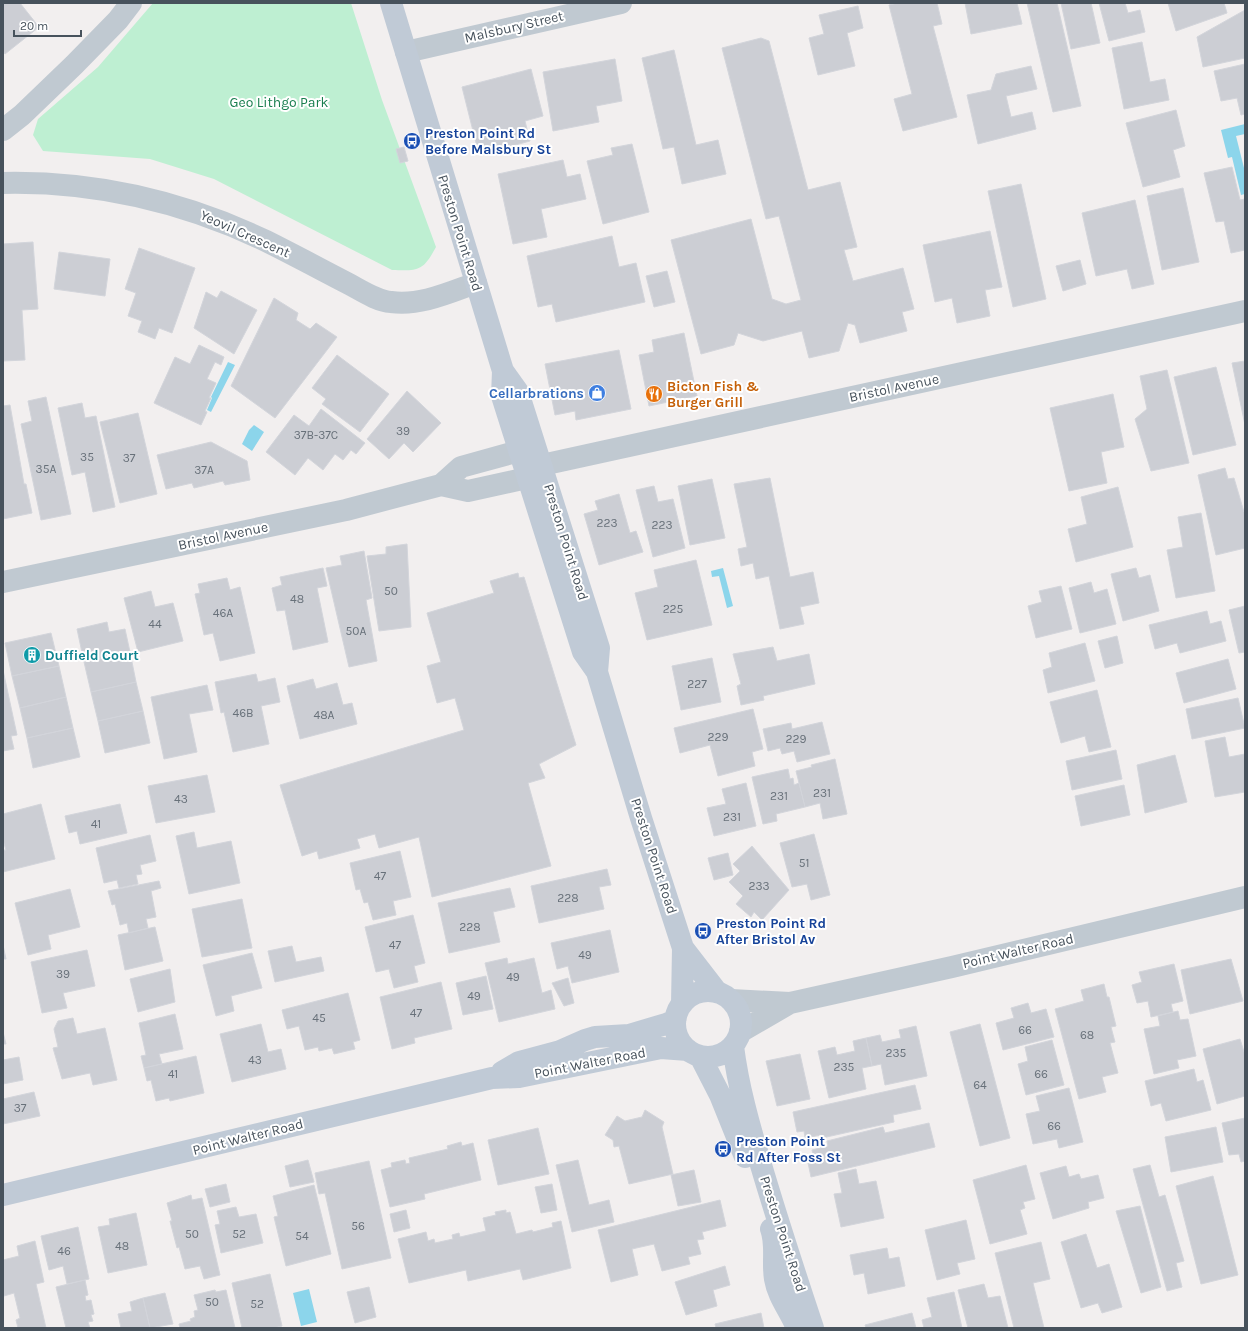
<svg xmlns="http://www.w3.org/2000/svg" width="1248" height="1331" viewBox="0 0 1248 1331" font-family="Karla,sans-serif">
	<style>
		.green { fill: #beefd2 }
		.water { fill: #8cd5eb }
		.building { fill: #ccced4; stroke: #d3d5db }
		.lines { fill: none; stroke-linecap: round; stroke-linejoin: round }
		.minor { stroke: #c0c9d1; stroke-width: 22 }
		.tertiary { stroke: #c0c9d1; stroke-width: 22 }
		.secondary { stroke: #c0cad6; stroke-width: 22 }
		.labels { text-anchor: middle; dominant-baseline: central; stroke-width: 4; stroke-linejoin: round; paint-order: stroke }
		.number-label { font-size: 12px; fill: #68717a }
		.street-label { font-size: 14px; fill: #47525c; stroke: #fff }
		.park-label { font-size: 14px; fill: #187e4e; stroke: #fff }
		.transit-label { font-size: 14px; font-weight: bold; fill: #164399; stroke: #fff; text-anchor: start }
		.food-label { font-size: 14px; font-weight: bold; fill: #c56008; stroke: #fff; text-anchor: start }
		.shop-label { font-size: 14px; font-weight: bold; fill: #366cbe; stroke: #fff; text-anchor: end }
		.culture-label { font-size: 14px; font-weight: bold; fill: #0d838f; stroke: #fff; text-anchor: start }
	</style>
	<rect width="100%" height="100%" fill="#f2efef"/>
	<path class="green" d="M153,3H351L382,100L436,247C423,271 419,271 392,270L214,179L150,159L43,151L33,135L38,119L98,67Z"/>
	<path class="water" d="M1245,124V134L1236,136L1245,172V194L1241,195L1232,157L1228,158L1221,130Z
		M228,362L235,365L211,412L207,410L212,398L211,397Z
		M254,425L264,432L252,451L242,444L249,430Z
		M723,568L733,606L727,608L719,576L712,577L711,571Z
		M309,1289L317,1322L301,1326L293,1293Z"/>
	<path class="building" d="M3,3H20L39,27L5,54L3,51Z
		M898,3H937L942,24L933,26L957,117L903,131L894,99L912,94L889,5Z
		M965,3H1017L1022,24L971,34Z
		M1027,3H1057L1081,106L1053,112Z
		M1061,3H1091L1100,43L1071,49Z
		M1099,3H1125L1128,13L1140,10L1145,32L1109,41Z
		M1168,3H1224L1227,13L1176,31Z
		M858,6L863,28L847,33L855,66L818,75L809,38L824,34L819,15Z
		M1245,10V58L1203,67L1197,37Z
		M761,38L769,41L808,190L840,182L857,247L844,250L853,281L903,268L914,309L902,312L907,331L860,343L855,325L848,323L839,351L809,358L802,331L763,341L738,333L734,345L701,354L671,240L751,219L772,299L786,304L801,300L779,216L766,219L722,48Z
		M1142,42L1150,82L1165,79L1169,100L1124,109L1112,48Z
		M674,50L696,145L718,140L726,174L682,184L674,147L663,149L642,58Z
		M615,59L622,101L596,106L599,122L553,131L543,72Z
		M1245,64V114L1241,115L1237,98L1221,101L1214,71Z
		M1031,66L1037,89L1006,96L1011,117L1032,112L1036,129L978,144L967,95L991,90L996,74Z
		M531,69L543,116L525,121L530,141L479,155L462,87Z
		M1176,110L1185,146L1173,150L1180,177L1143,187L1126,123Z
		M632,144L649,212L603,224L587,161L613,155L611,148Z
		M404,147L408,161L400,163L396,149Z
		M563,160L567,177L580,174L586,199L541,209L547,237L513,244L498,174Z
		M1232,167L1240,200L1245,199V250L1231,253L1224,221L1216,222L1204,173Z
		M1021,184L1046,299L1013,307L988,191Z
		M1183,188L1199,262L1162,270L1147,196Z
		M1135,200L1154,284L1132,289L1127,269L1096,276L1082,213Z
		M990,231L1002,287L985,290L990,316L957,323L952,298L935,302L923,245Z
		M612,236L619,267L636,263L645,302L556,322L552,304L538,307L527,256Z
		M33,242L38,309L22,310L25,360L3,361V244Z
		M139,248L195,268L172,333L159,328L155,339L138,332L142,321L128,316L136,293L125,289Z
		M59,252L110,259L105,296L54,289Z
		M1080,260L1086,284L1063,291L1056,266Z
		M667,271L675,302L654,307L646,276Z
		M221,291L257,310L234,354L194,328L206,292L217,298Z
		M274,298L298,313L296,320L310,329L316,323L337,337L275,418L231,386Z
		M684,333L697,396L649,406L639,355L654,352L652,340Z
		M199,345L224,357L221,365L215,362L207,379L216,383L209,398H211L205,411L207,412L201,425L154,403L175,357L190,364Z
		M619,350L631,409L576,420L575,411L555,415L545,364Z
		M337,355L389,394L360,432L322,404L326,399L312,388Z
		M1245,361V425L1232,363Z
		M1216,367L1236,445L1193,455L1174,377Z
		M1167,370L1189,463L1151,471L1135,419L1147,409L1140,376Z
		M407,391L441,423L413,452L404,443L389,459L367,439Z
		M1113,394L1124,447L1101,452L1107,483L1069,491L1050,408Z
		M46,397L71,514L41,520L21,424L32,421L28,401Z
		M82,403L85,418L96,416L115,507L93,512L85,472L72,475L58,408Z
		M10,405L24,484H26L32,513L3,519V406Z
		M321,409L365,443L356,454L351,450L343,460L335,454L323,470L308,458L295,475L266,452L294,415L309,426Z
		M138,413L157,494L120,503L100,422Z
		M211,442L247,461L250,480L225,485L223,481L194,488L192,483L166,489L157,455Z
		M1225,468L1228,479L1234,478L1244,512L1245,511V548L1216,555L1198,475Z
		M770,478L790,577L813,572L819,603L800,607L804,624L780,629L769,576L756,579L753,563L741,566L738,549L747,547L734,484Z
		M712,479L725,538L690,545L678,486Z
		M654,486L658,502L673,499L685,548L653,557L636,490Z
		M1118,487L1133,547L1076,562L1068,529L1087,524L1081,497Z
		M619,494L630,533L636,531L643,552L599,565L584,514L598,510L595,501Z
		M1201,513L1215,591L1176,598L1167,550L1183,547L1178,517Z
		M407,544L411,627L379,631L367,556L386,554V547Z
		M364,551L372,598L366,600L377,661L349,667L326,568L342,565L340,556Z
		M696,560L712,625L647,640L635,593L658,587L654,570Z
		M323,568L327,586L317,588L328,642L293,650L285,610L277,611L272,588L282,585L280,577Z
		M1136,568L1139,578L1150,575L1159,611L1123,621L1111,574Z
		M518,573L519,578L524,577L576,745L539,764L545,778L528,783L551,866L432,897L419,837L379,848L375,834L357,839L360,848L319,859L317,851L302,856L280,785L464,730L455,698L437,703L427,666L441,662L427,613L494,593L490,581Z
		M227,578L230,590L240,587L255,653L220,661L213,633L204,635L195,594L200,593L198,584Z
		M1091,582L1094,593L1107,589L1116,624L1080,633L1069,588Z
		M1061,586L1072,629L1036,638L1028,606L1042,602L1039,591Z
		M151,591L155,607L173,603L183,641L138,652L124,598Z
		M1245,606V652L1239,653L1229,610Z
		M1207,611L1210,624L1221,621L1226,641L1180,653L1177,643L1155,649L1149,625Z
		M107,622L109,632L125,629L130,652L84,662L77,629Z
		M51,633L59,666L12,676L5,643Z
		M1117,636L1123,663L1105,668L1098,641Z
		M1085,643L1095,681L1048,693L1043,670L1052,667L1049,653Z
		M773,647L777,661L809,654L815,684L763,696L764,700L741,705L737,686L741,684L733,654Z
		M130,652L136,682L91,692L84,662Z
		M712,658L721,702L681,710L672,666Z
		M1228,659L1236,689L1184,703L1176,673Z
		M59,666L66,697L20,708L12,676Z
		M3,670L17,735L11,736L14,749L3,751Z
		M256,674L258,682L275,678L280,702L261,706L269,744L233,752L224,712L221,713L215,682Z
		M313,679L316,689L337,683L343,705L352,703L357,724L300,739L287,686Z
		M136,682L143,711L98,721L91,692Z
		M207,685L213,710L189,714L197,752L164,759L151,697Z
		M1097,690L1111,747L1089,752L1085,736L1061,743L1050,702Z
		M66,697L73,728L27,738L20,708Z
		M1238,698L1245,728L1192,739L1186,709Z
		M753,709L763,749L752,752L755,766L718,776L710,745L680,753L674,728Z
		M143,711L150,743L105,753L98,721Z
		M822,722L830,754L797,762L794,751L782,754L780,748L768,751L763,729L791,723L792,729Z
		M73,728L80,757L33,768L27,738Z
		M1225,737L1229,757L1245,754V792L1215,797L1205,741Z
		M1116,750L1122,779L1072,790L1066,761Z
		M1175,755L1187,802L1145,813L1137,765Z
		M835,759L847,814L823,819L820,803L805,807L796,771L812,767L811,765Z
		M788,769L790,779L793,778L794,785L799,783L805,807L776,814L777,821L763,824L752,777Z
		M207,775L215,812L156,823L148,786Z
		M746,783L756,826L714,836L707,808L726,804L722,789Z
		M1124,785L1130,815L1081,826L1075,796Z
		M41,804L55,859L3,872V850H6L3,840V814Z
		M120,804L127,833L80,844L77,831L69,833L65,816Z
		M194,832L197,848L231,841L240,883L189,894L176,836Z
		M814,834L830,895L811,900L807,884L792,887L780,843Z
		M150,835L156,861L140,865L142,874L136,875L138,884L119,888L117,880L104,883L96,848Z
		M752,846L789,890L762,920L754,912L751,917L736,904L743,896L729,882L740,871L733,864Z
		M400,851L411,897L393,901L396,915L373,920L368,902L364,903L360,889L356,890L350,863Z
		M728,853L733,875L714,880L708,858Z
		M607,869L611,885L599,887L604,909L539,923L531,886Z
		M159,881L161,888L151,891L156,917L146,919L148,928L129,933L127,923L120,925L115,904L112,905L108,891Z
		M510,888L515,907L493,912L500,942L449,953L438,903Z
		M70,889L80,927L48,935L51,949L28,955L15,903Z
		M242,899L252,948L202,957L192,909Z
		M413,915L425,963L414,966L418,982L394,988L389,969L376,972L365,927Z
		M155,927L163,961L125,970L118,935Z
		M610,930L619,972L572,983L568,966L557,969L551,943Z
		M3,945L6,959H3Z
		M292,946L296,962L321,957L324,971L275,982L268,951Z
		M87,950L95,986L63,993L67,1008L42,1013L31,962Z
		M252,953L262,988L231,996L234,1011L216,1016L203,965Z
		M507,958L508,964L534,958L542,993L551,990L555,1009L499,1022L485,963Z
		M1231,959L1243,1001L1190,1014L1181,970Z
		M1174,964L1183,1001L1171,1004L1173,1012L1151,1017L1148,1001L1137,1003L1132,985L1142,982L1139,972Z
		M170,969L175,1002L138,1012L130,979Z
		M486,976L493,1009L463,1015L456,983Z
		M568,978L574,1003L564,1006L552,983Z
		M441,982L452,1029L414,1038L415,1043L392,1049L380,997Z
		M1104,984L1107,997H1109L1116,1026L1111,1027L1115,1042L1110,1043L1118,1073L1102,1077L1106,1092L1079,1099L1055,1009L1084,1001L1081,990Z
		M348,993L360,1040L353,1042L355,1049L334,1054L332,1048L319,1051L318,1047L305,1050L299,1026L287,1029L282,1010Z
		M1028,1003L1031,1013L1046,1009L1054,1037L1003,1050L996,1023L1014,1018L1011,1008Z
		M1178,1011L1180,1020L1188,1019L1196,1056L1177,1060L1179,1068L1154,1074L1144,1029L1160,1026L1158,1016Z
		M175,1014L183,1049L159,1054L162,1064L144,1068L141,1056L146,1055L139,1023Z
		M73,1018L77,1034L105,1028L117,1080L93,1085L90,1073L62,1079L53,1048L58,1047L54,1029L58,1021Z
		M261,1024L268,1052L281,1049L286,1069L232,1082L220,1034Z
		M980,1024L1010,1138L980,1146L950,1032Z
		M916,1026L927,1076L885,1085L881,1064L872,1066L866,1038L880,1035L882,1042L901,1038L899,1030Z
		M3,1032L6,1044H3Z
		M866,1038L872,1066L862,1068L866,1089L829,1098L818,1051L835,1047L837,1055L855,1051L853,1041Z
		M1240,1039L1245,1055V1096L1217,1104L1203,1049Z
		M1052,1040L1064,1085L1026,1095L1018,1064L1028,1061L1025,1047Z
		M800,1054L810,1099L777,1106L766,1061Z
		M196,1056L204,1093L170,1101L169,1098L156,1101L151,1080L147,1081L144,1068Z
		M19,1057L23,1080L3,1084V1060Z
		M1194,1069L1197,1082L1203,1080L1211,1110L1166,1121L1161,1103L1151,1106L1145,1081Z
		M915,1085L921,1109L893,1115L894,1122L822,1138L821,1135L805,1138L804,1131L797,1132L793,1112Z
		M1069,1088L1083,1142L1059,1148L1057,1139L1033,1144L1026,1114L1040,1111L1036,1096Z
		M34,1092L40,1116L3,1124V1099Z
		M645,1110L664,1122L662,1127L673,1174L629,1184L619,1146L614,1147L613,1140L605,1135L617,1116L625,1121L642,1117Z
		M1245,1118V1161L1241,1162L1239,1154L1229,1155L1222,1123Z
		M929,1123L935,1147L811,1177L807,1158L814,1157L812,1150L828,1146L827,1141L883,1127L885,1133Z
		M1216,1127L1223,1162L1171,1172L1165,1137Z
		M538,1128L549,1174L498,1185L488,1140Z
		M461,1142L462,1146L473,1143L481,1180L424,1194L425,1199L390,1207L381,1170L392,1167L391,1163L405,1160L406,1164L410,1163L409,1158L448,1149L447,1146Z
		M308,1160L314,1182L290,1187L285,1166Z
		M578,1160L589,1205L609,1200L614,1222L572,1232L556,1165Z
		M369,1161L391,1258L342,1269L325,1193L319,1194L315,1173Z
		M1026,1165L1035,1199L1023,1202L1025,1208L1020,1210L1027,1234L990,1244L973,1180Z
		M1150,1165L1159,1197L1165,1195L1184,1261L1176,1263L1182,1287L1167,1291L1133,1169Z
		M1066,1166L1069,1177L1079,1174L1081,1179L1098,1175L1104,1198L1088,1202L1089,1208L1053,1219L1040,1173Z
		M856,1169L859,1184L876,1181L884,1218L841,1227L834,1194L842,1193L838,1173Z
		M694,1170L701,1202L678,1206L671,1175Z
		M1213,1176L1238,1275L1201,1284L1176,1186Z
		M226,1184L230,1202L210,1207L205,1189Z
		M552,1184L557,1210L541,1213L535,1187Z
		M314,1185L331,1254L286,1266L274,1217L278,1216L273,1196Z
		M191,1195L192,1200L202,1198L220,1275L204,1279L200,1266L185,1269L179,1247L177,1248L170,1221H172L167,1203Z
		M720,1200L726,1226L702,1232L704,1239L697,1240L701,1254L688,1257L690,1264L662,1271L654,1244L632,1249L638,1275L611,1282L598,1230Z
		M1140,1206L1161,1287L1141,1293L1116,1211Z
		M236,1207L239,1217L256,1214L263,1243L221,1253L215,1225L220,1224L217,1211Z
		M406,1210L410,1228L394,1232L390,1214Z
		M506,1210V1213L510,1212L516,1234L532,1230L533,1232L553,1227L552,1223L561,1221L571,1268L523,1280L520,1269L468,1281L466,1270L409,1283L398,1239L426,1232L428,1241L434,1239L435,1243L453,1239L452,1235L459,1233L460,1237L486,1231L483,1218L496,1215L495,1212Z
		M136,1213L147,1265L108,1273L98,1227L110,1225L109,1219Z
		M966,1220L975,1259L957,1263L960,1274L937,1280L925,1230Z
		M78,1227L89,1279L67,1284L63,1266L49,1270L41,1236Z
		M1086,1234L1097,1268L1109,1264L1122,1307L1102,1313L1098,1303L1081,1308L1061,1242Z
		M35,1241L44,1282L36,1284L46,1328H18L16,1320L20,1318L14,1293L4,1296L3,1290V1260L19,1256L17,1246Z
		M1041,1242L1050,1279L1033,1283L1044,1328H1014L995,1253Z
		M887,1248L889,1259L899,1257L905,1286L868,1294L864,1273L854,1275L850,1255Z
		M725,1266L730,1285L713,1290L717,1306L686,1315L675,1282Z
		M270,1274L282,1326L273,1328H242L232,1283Z
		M85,1280L88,1295L85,1296L86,1301L91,1300L94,1314L91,1315L93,1321L88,1322L90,1328H66L56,1287Z
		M984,1284L988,1298L1000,1296L1008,1328H968L958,1290Z
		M369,1287L376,1317L355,1323L347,1292Z
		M215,1290L216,1292L226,1290L235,1328H180L179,1324L191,1321L190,1319L195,1317L194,1311L198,1310L194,1295Z
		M954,1292L962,1328H924L922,1320L932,1317L927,1298Z
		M165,1293L173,1324L150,1328L143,1298Z
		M143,1298L150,1328H121L118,1314L132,1311L130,1302Z
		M761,1313L764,1328H716L715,1324Z
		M912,1313L916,1328H866L865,1325Z"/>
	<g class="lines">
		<path class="minor" d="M406,52L621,3
			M3,130L22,115L74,65L118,20L131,3
			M3,183C97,181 182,201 266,241C294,255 322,270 349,284C362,291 377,301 391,302C420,306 448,293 476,283
			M441,485L461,467L519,451L542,465L1245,311
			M3,582L346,510L441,485L468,491L527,478L542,465"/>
		<path class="tertiary" d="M731,1000L790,1003L952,967L1245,897
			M740,1032L790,1003"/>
		<path class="secondary" d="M391,3L503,371L502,396L583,652L597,672L641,818L683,948L682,1004
			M503,371L518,392L599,648L597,672
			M683,948L717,992
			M675 1024a33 33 0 1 1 66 0a33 33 0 1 1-66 0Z
			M733,1046C738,1086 749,1125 761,1165C777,1219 795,1274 813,1328
			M700,1056L720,1095L745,1157
			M502,1072L519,1062L560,1051L585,1040L595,1037L629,1035L666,1024L673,1021L676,1017
			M3,1195L492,1078L519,1077L661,1048L688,1050
			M771,1229C777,1245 772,1262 775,1279C778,1297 790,1311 797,1328"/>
	</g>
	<defs>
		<g id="bus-disc" transform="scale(0.9)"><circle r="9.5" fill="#1a4fb4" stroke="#fff"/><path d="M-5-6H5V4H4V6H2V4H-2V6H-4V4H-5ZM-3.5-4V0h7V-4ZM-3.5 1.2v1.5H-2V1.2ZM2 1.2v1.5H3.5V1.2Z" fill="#fff"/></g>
		<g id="shop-disc" transform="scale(0.9)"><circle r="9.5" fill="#3f7fe0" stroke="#fff"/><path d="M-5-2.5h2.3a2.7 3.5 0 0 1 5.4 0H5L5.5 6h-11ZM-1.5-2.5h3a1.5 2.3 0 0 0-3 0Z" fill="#fff"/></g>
		<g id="restaurant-disc" transform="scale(0.9)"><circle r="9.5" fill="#e8710a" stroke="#fff"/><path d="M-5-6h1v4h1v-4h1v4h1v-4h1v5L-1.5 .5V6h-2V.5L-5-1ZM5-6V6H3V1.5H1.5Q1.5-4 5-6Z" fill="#fff"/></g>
		<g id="building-disc" transform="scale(0.9)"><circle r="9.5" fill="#0f9aa8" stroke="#fff"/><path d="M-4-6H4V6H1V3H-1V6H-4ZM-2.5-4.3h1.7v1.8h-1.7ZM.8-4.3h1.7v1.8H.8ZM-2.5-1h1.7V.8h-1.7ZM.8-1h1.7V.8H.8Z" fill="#fff"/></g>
	</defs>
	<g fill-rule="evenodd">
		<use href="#bus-disc" x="412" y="141"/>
		<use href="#shop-disc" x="597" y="393"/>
		<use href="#restaurant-disc" x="654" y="394"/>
		<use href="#building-disc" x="32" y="655"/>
		<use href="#bus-disc" x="703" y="931"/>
		<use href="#bus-disc" x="723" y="1149"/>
	</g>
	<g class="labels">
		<g class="number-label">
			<text x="403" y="431">39</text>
			<text x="316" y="435">37B-37C</text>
			<text x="87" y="457">35</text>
			<text x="129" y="458">37</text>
			<text x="46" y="469">35A</text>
			<text x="204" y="470">37A</text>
			<text x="607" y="523">223</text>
			<text x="662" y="525">223</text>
			<text x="391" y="591">50</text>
			<text x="297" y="599">48</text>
			<text x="673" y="609">225</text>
			<text x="223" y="613">46A</text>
			<text x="155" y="624">44</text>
			<text x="356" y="631">50A</text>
			<text x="697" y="684">227</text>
			<text x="243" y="713">46B</text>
			<text x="324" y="715">48A</text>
			<text x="718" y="737">229</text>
			<text x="796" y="739">229</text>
			<text x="822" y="793">231</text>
			<text x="779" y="796">231</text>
			<text x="181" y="799">43</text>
			<text x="732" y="817">231</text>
			<text x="96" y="824">41</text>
			<text x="804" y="863">51</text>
			<text x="380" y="876">47</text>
			<text x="759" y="886">233</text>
			<text x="568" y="898">228</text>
			<text x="470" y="927">228</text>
			<text x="395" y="945">47</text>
			<text x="585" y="955">49</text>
			<text x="63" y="974">39</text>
			<text x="513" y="977">49</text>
			<text x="474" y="996">49</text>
			<text x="416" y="1013">47</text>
			<text x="319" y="1018">45</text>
			<text x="1025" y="1030">66</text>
			<text x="1087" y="1035">68</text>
			<text x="896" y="1053">235</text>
			<text x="255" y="1060">43</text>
			<text x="844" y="1067">235</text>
			<text x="173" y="1074">41</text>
			<text x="1041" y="1074">66</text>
			<text x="980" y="1085">64</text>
			<text x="20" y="1108">37</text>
			<text x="1054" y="1126">66</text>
			<text x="358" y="1226">56</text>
			<text x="192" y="1234">50</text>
			<text x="239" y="1234">52</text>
			<text x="302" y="1236">54</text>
			<text x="122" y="1246">48</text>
			<text x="64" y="1251">46</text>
			<text x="212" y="1302">50</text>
			<text x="257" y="1304">52</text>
		</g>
		<g class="street-label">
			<text transform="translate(514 27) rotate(-13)">Malsbury Street</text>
			<text transform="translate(460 233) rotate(73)">Preston Point Road</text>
			<text transform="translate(245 234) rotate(24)">Yeovil Crescent</text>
			<text transform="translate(894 388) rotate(-12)">Bristol Avenue</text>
			<text transform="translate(223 536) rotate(-12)">Bristol Avenue</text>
			<text transform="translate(566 542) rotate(73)">Preston Point Road</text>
			<text transform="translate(654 856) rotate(72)">Preston Point Road</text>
			<text transform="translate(1018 951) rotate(-13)">Point Walter Road</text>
			<text transform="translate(590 1063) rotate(-11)">Point Walter Road</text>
			<text transform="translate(248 1137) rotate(-14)">Point Walter Road</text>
			<text transform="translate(783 1234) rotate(72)">Preston Point Road</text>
		</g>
		<g class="park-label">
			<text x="279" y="102">Geo Lithgo Park</text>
		</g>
		<g class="transit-label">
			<text x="425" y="133">Preston Point Rd<tspan x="425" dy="16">Before Malsbury St</tspan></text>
			<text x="716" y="923">Preston Point Rd<tspan x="716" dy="16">After Bristol Av</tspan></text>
			<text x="736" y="1141">Preston Point<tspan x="736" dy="16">Rd After Foss St</tspan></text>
		</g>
		<g class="food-label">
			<text x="667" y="386">Bicton Fish &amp;<tspan x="667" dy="16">Burger Grill</tspan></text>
		</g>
		<g class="shop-label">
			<text x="584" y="393">Cellarbrations</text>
		</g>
		<g class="culture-label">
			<text x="45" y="655">Duffield Court</text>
		</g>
	</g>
	<rect width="1248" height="1331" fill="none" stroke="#47525c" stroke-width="8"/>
	<path d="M14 30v6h67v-6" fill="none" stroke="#47525c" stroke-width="2"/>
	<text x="20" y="30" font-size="12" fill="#47525c" stroke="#ffffff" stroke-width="3" paint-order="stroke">20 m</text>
</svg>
